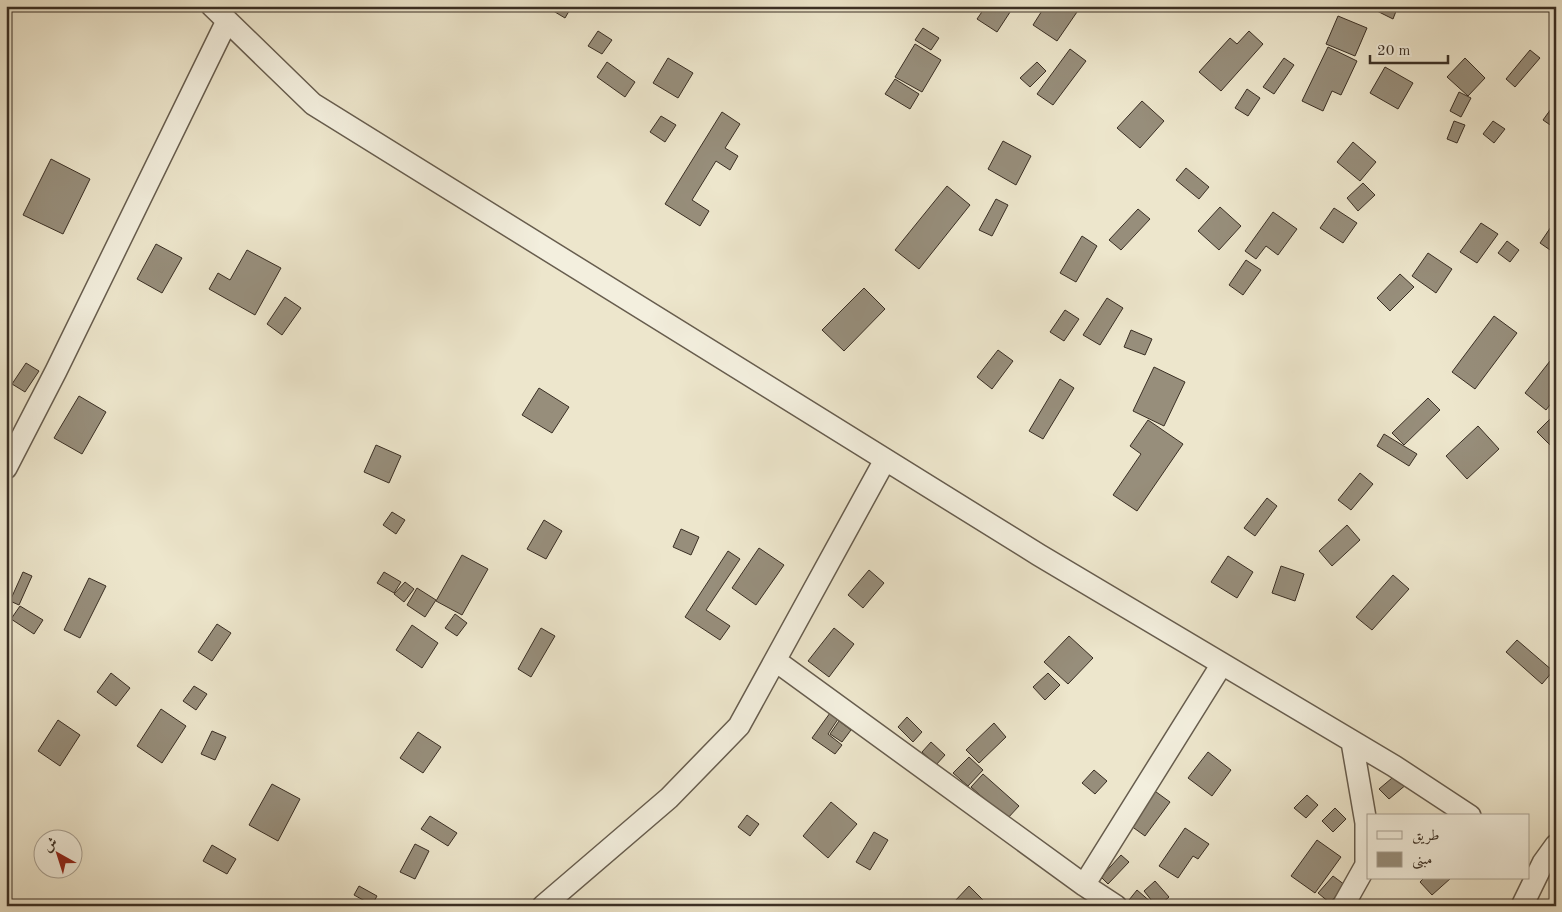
<svg xmlns="http://www.w3.org/2000/svg" width="1562" height="912" viewBox="0 0 1562 912" font-family="'Old Standard TT',Amiri,serif">
	<style>
		.building { fill: #978e7b; stroke: #3a2f24 }
		.lines { fill: none; stroke-linecap: round; stroke-linejoin: round }
		.street-casing { stroke: #675d4e; stroke-width: 24 }
		.street { stroke: #f3efde; stroke-width: 21 }
	</style>
	<rect width="100%" height="100%" fill="#ede6cc"/>
	<filter id="stains"><feTurbulence type="fractalNoise" baseFrequency=".004" numOctaves="4"/><feColorMatrix values="0 0 0 0 .2 0 0 0 0 .09 0 0 0 0 .02 0 0 0 .5 -.17"/></filter>
	<radialGradient id="worn" r=".72"><stop offset=".6" stop-color="#630" stop-opacity="0"/><stop offset="1" stop-color="#630" stop-opacity=".3"/></radialGradient>
	<path class="building" d="M545,6H572L565,18Z
		M986,6H1014L997,32L977,19Z
		M1045,6H1069L1077,12L1057,41L1033,25Z
		M1367,6H1398L1393,19Z
		M1338,16L1367,28L1355,56L1326,44Z
		M923,28L939,38L931,50L915,40Z
		M598,31L612,40L602,54L588,46Z
		M1249,31L1263,44L1221,91L1199,72L1230,38L1237,44Z
		M915,44L941,60L922,92L895,77Z
		M1328,47L1357,61L1341,95L1332,91L1323,111L1302,101Z
		M1070,49L1086,61L1053,105L1037,94Z
		M1530,50L1540,58L1515,87L1506,79Z
		M668,58L693,73L678,98L653,83Z
		M1284,58L1294,65L1274,94L1263,87Z
		M1465,58L1485,78L1468,96L1447,77Z
		M607,62L635,82L625,97L597,77Z
		M1037,62L1046,71L1030,87L1020,78Z
		M1385,67L1413,83L1398,109L1370,93Z
		M895,79L919,94L910,109L885,94Z
		M1247,89L1260,98L1248,116L1235,108Z
		M1459,92L1471,98L1461,117L1450,111Z
		M1142,101L1164,121L1140,148L1117,128Z
		M1556,102V129L1543,120Z
		M722,112L740,124L725,148L738,156L730,170L716,161L692,200L709,211L700,226L665,204Z
		M661,116L676,125L665,142L650,132Z
		M1454,121L1465,125L1457,143L1447,139Z
		M1493,121L1505,129L1494,143L1483,134Z
		M1003,141L1031,156L1016,185L988,169Z
		M1353,142L1376,162L1360,181L1337,162Z
		M51,159L90,179L63,234L23,215Z
		M1186,168L1209,187L1199,199L1176,180Z
		M1363,183L1375,195L1358,211L1347,198Z
		M947,186L970,205L919,269L895,250Z
		M996,199L1008,205L992,236L979,230Z
		M1220,207L1241,226L1219,250L1198,231Z
		M1334,208L1357,223L1343,243L1320,228Z
		M1138,209L1150,219L1121,250L1109,240Z
		M1273,212L1297,229L1278,255L1266,246L1256,259L1245,251Z
		M1555,221L1556,247L1553,252L1540,243Z
		M1481,223L1498,234L1477,263L1460,252Z
		M1082,236L1097,246L1076,282L1060,273Z
		M1507,241L1519,250L1510,262L1498,253Z
		M156,244L182,258L162,293L137,279Z
		M247,250L281,268L255,315L209,289L218,273L230,280Z
		M1428,253L1452,269L1436,293L1412,276Z
		M1246,260L1261,270L1243,295L1229,285Z
		M1400,274L1414,287L1390,311L1377,298Z
		M864,288L885,309L844,351L822,330Z
		M285,297L301,308L282,335L267,324Z
		M1107,298L1123,308L1100,345L1083,335Z
		M1065,310L1079,319L1064,341L1050,332Z
		M1494,316L1517,333L1475,389L1452,372Z
		M1131,330L1152,339L1145,355L1124,347Z
		M998,350L1013,361L992,389L977,377Z
		M1550,361L1556,366V397L1546,410L1525,393Z
		M26,363L39,371L25,392L12,384Z
		M1154,367L1185,382L1164,426L1133,411Z
		M1060,379L1074,388L1043,439L1029,431Z
		M539,388L569,407L552,433L522,415Z
		M79,396L106,412L82,454L54,438Z
		M1428,398L1440,410L1404,445L1392,433Z
		M1556,413V451L1537,432Z
		M1148,420L1183,444L1137,511L1113,495L1141,454L1130,446Z
		M1478,426L1499,449L1467,479L1446,456Z
		M1384,434L1417,454L1409,466L1377,446Z
		M376,445L401,456L389,483L364,472Z
		M1360,473L1373,484L1351,510L1338,500Z
		M1267,498L1277,506L1255,536L1244,528Z
		M392,512L405,520L396,534L383,525Z
		M544,520L562,531L546,559L527,549Z
		M1347,525L1360,540L1332,566L1319,551Z
		M681,529L699,537L691,555L673,547Z
		M759,548L784,565L756,605L732,588Z
		M728,551L740,559L706,610L730,626L720,640L685,617Z
		M462,555L488,569L462,615L436,601Z
		M1228,556L1253,572L1237,598L1211,582Z
		M1281,566L1304,574L1295,601L1272,593Z
		M869,570L884,583L863,608L848,595Z
		M23,572L32,576L19,605L10,601Z
		M384,572L401,582L394,593L377,583Z
		M1393,575L1409,589L1372,630L1356,617Z
		M89,578L106,586L80,638L64,630Z
		M405,582L414,589L404,602L394,594Z
		M417,588L436,600L425,617L407,605Z
		M20,606L43,620L34,634L11,619Z
		M455,614L467,623L457,636L445,628Z
		M217,624L231,633L212,661L198,652Z
		M412,625L438,643L422,668L396,650Z
		M541,628L555,636L531,677L518,669Z
		M834,628L854,644L829,677L808,661Z
		M1069,636L1093,658L1068,684L1044,662Z
		M1517,640L1553,671L1542,684L1506,652Z
		M111,673L130,688L116,706L97,692Z
		M1048,673L1060,685L1045,700L1033,687Z
		M194,686L207,694L196,710L183,701Z
		M161,709L186,726L162,763L137,746Z
		M830,713L838,719L828,734L842,745L835,754L812,738Z
		M907,717L922,732L913,742L898,727Z
		M58,720L80,735L60,766L38,751Z
		M839,721L851,730L842,742L830,734Z
		M994,723L1006,737L979,763L966,750Z
		M212,731L226,737L215,760L201,754Z
		M418,732L441,747L423,773L400,758Z
		M931,742L945,755L936,765L922,752Z
		M1208,752L1231,770L1212,796L1188,778Z
		M969,757L983,770L968,786L953,773Z
		M1094,770L1107,781L1095,794L1082,783Z
		M1398,773L1407,784L1389,799L1379,789Z
		M983,774L1019,806L1007,819L971,787Z
		M272,784L300,799L278,841L249,825Z
		M1152,789L1170,802L1145,836L1127,823Z
		M1307,795L1318,805L1306,818L1294,808Z
		M831,802L857,824L828,858L803,836Z
		M1335,808L1346,819L1333,832L1322,821Z
		M747,815L759,824L750,836L738,827Z
		M430,816L457,833L448,846L421,829Z
		M1185,828L1209,844L1198,859L1193,856L1178,878L1159,866Z
		M874,832L888,840L870,870L856,862Z
		M1317,840L1341,857L1315,893L1291,876Z
		M415,844L429,851L415,879L400,872Z
		M212,845L236,859L227,874L203,861Z
		M1121,855L1129,862L1108,884L1101,877Z
		M1333,876L1345,885L1330,903L1318,893Z
		M1424,878H1451L1432,895L1420,882Z
		M1155,881L1169,897L1159,906H1156L1144,891Z
		M359,886L377,896L372,905L354,895Z
		M969,886L989,906H958L954,902Z
		M1137,890L1152,903L1149,906H1135L1129,900Z"/>
	<g class="lines">
		<g class="street-casing">
			<path id="street" d="M212,6L313,104L1039,555L1394,766L1470,816
				M6,468L56,371L227,21
				M776,661L1084,885L1116,906
				M1084,885L1222,664
				M543,906L669,798L739,726L885,460
				M1343,906L1366,865V823L1352,742
				M1522,906L1543,863L1556,845"/>
		</g>
		<use href="#street" class="street"/>
	</g>
	<rect width="1562" height="912" fill="none" stroke="#ede6cc" stroke-width="25"/>
	<rect x="8" y="8" width="1547" height="897" fill="none" stroke="#3a2f24" stroke-width="2.5"/>
	<rect x="12" y="12" width="1537" height="887" fill="none" stroke="#3a2f24"/>
	<rect x="1367" y="814" width="162" height="65" fill="#f3efde" stroke="#a9a294"/>
	<rect x="1377" y="831" width="25" height="8" fill="#f3efde" stroke="#a9a294"/>
	<text x="1412" y="840" font-size="15" fill="#3a2f24">طريق</text>
	<rect x="1377" y="852" width="25" height="15" fill="#978e7b" stroke="#a9a294"/>
	<text x="1412" y="864" font-size="15" fill="#3a2f24">مبنى</text>
	<g transform="translate(58 854) rotate(321)"><circle r="24" fill="#f3efde" stroke="#a9a294"/>
	<path d="M0-4L9 19L0 12L-9 19Z" fill="#8f2418"/>
	<text y="-8" font-size="14" font-weight="bold" text-anchor="middle" fill="#3a2f24">ش</text>
	</g>
	<path d="M1370 55v8h78v-8" fill="none" stroke="#3a2f24" stroke-width="2.5"/>
	<text x="1377" y="55" font-size="15" fill="#3a2f24" stroke="#f3efde" stroke-width="4" paint-order="stroke">20 m</text>
	<rect width="100%" height="100%" filter="url(#stains)"/>
	<rect width="100%" height="100%" fill="url(#worn)"/>
</svg>
